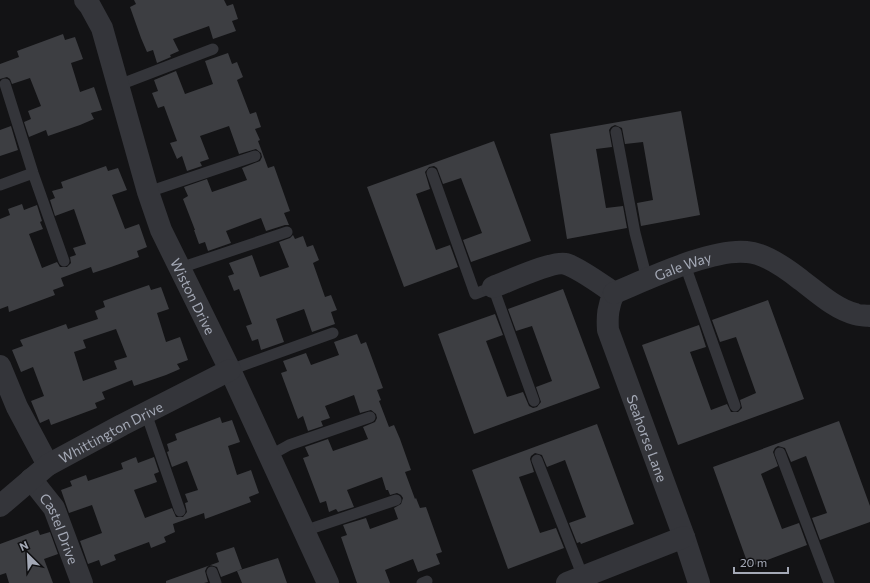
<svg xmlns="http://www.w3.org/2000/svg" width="870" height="583" viewBox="0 0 870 583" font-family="Commissioner,sans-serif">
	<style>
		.building { fill: #3d3e42; fill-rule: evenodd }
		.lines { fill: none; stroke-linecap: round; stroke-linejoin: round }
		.service { stroke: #34353a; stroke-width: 11 }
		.minor { stroke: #34353a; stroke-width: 22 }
		.labels { text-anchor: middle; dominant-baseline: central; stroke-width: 3; stroke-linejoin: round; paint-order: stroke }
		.street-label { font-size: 14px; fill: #a4a9b6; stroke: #0e0e10 }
	</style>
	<rect width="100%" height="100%" fill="#131315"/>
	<path class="building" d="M134,0H224L227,6L233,4L238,19L232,21L236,31L213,39L209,26L173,39L179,51L170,55L171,57L157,63L153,50L147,52L141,38L130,7L136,4Z
		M63,34L65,40L75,37L83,59L71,63L80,92L94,87L102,110L91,113L94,119L80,125L48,136L46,130L29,137L24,122L31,119L28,111L41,106L30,78L12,84L10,79L7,77L0,79V64L19,57L17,51Z
		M228,53L232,64L237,62L243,77L237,80L250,114L256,112L261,127L255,129L260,140L258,141L268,168L274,166L279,180L290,211L284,213L289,225H285L266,231L261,218L226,231L231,243L208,251L205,242L199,244L194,230H195L183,199L188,196L184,187L207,179L212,192L247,180L242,168L260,161L262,157L261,153L256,149L239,154L229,126L200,136L209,159L200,162L202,166L187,171L182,156L177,159L170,143L177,141L164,106L158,108L152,93L158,91L154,80L176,71L185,94L213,84L205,61Z
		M681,111L700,215L641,226L637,203L653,200L643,142L625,144L622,128L615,125L611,127L609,130L612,147L596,149L606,208L623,206L627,228L567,239L550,134Z
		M11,126L18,150L0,156V130Z
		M494,141L531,241L471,262L463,240L482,233L461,178L443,184L437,168L434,166L429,167L425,172L430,189L416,194L436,250L450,245L458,267L404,287L367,187Z
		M106,166L108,171L118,168L127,190L112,195L125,229L139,224L147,247L137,251L139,257L111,267L93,273L91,267L61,278L64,286L53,290L55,295L9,312L8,306L0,309V219L10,215L8,209L22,204L24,210L37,205L42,221L40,222L43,229L29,234L42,268L57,262L60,267H67L71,263L70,257L76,255L73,248L86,244L74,209L55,216L50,200L55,198L52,191L63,188L61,182Z
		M293,235L295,239L303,236L307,247L313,245L319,260L313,263L325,297L331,295L337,310L331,312L335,324L312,332L304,309L276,319L284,342L261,350L258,339L252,341L246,326L252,324L239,289L234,291L228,276L234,274L229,263L252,255L260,277L289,267L279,242L290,238Z
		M149,285L151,290L161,287L169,309L157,313L166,342L180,337L188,360L177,364L180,369L166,375L134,386L132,380L102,392L105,399L95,403L97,408L51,425L49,419L40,423L31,401L44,396L33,367L21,372L12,350L23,346L20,340L52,329L66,324L68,329L98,319L95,311L105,307L103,301ZM116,329L127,357L114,361L117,369L83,381L74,352L86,348L83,340Z
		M563,289L600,388L474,434L438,334L495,314L503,335L486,341L507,397L523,392L529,406L533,408L537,407L541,402L536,387L552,381L532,326L516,331L508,309Z
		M768,300L804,399L678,445L642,345L699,325L706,347L690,352L711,410L727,404L731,412H738L742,408L740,400L756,393L736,337L720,342L712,320Z
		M357,334L361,344L366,342L383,388L377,390L381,400L379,401L389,427L394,425L400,439L411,470L405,472L415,499L416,498L420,508L426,507L442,552L436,554L440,564L418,572L413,559L385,570L390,583H357L341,537L347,535L343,525L366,518L370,529L398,519L394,508L401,504L403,498L401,495L397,493L390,495L388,490H386L382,477L347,490L354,507L338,512L336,509L329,512L326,501L320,503L303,458L309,456L305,447L328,439L333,451L368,439L363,427L375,422L377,418L376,414L371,410L360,413L354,395L325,406L330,418L321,421L323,426L308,431L303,416L298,419L281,373L287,371L283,361L306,353L311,365L339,355L334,342Z
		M220,417L222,423L232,420L240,442L228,446L237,475L251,470L259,493L249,497L251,502L205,519L204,513L173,524L175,532L164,537L166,542L151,548L149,542L114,555L116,560L101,566L99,560L88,564L80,541L102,533L92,505L69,513L61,490L72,486L70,481L86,475L88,481L123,469L121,463L136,457L138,463L154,457L159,472L154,474L157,482L134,490L145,518L172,508L176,517H183L187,512L185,503L188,502L185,494L198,490L187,461L172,467L167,452L169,451L167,444L177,440L175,434Z
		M839,421L870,506V522L820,540L812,518L827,513L806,456L791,462L785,448L778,446L775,448L773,452L778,466L761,474L782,529L799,523L807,545L749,567L713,467Z
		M597,424L634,524L581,544L580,542L577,543L569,523L586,517L565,460L547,467L542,455L535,453L531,456L530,459L534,472L519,477L540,533L556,528L564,548L508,569L472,470Z
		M38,530L40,535L50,532L58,554L44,559L53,583H9L6,573L0,575V544Z
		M234,547L242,569L221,577L217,567L210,565L207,567L205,571L208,582L204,583H166V581L219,562L216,553Z
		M278,558L287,583H242L237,571Z"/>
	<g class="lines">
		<path class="service" d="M5,84L33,173L64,261
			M119,85L213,49
			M616,132L635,233L647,279
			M432,173L475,294L493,287L534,401
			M0,185L33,173
			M148,192L255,156
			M685,265L735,406
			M180,268L287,232
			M230,370L333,333
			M146,413L180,511
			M780,453L829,583
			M269,456L289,445L370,417
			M537,460L583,577
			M304,531L396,500
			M212,572L216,583
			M422,583L427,581"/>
		<g class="minor">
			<path id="s1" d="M85,0L90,6L102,28L148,192L161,230L230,370L328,583"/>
			<path d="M493,287C507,282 554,260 566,264C579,268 602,285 614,293"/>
			<path id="s2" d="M614,293C608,306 607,316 608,330L684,537L699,583"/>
			<path id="s3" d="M614,293C648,279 712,248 747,252C765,253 787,269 801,280C817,292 835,309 855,314C859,316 865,315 870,316"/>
			<path d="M0,366L17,407L48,465"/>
			<path id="s4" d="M31,479L54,508L82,583"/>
			<path id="s5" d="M0,506L48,465L122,425L230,370"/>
			<path d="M567,583L684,537"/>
		</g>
	</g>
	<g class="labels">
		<g class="street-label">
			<text stroke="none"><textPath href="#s3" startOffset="74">Gale Way</textPath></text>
			<text stroke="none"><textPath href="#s1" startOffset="317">Wiston Drive</textPath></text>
			<text stroke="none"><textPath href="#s5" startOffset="134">Whittington Drive</textPath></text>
			<text stroke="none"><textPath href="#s2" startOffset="153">Seahorse Lane</textPath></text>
			<text stroke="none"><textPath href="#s4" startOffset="58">Castel Drive</textPath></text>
		</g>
	</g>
	<g transform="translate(28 555) rotate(336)" stroke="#0e0e10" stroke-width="3" paint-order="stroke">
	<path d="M0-3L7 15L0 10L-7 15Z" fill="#a4a9b6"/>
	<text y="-6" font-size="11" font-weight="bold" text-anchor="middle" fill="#a4a9b6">N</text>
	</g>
	<path d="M734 567v6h54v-6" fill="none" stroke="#a4a9b6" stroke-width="2"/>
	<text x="740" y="567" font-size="12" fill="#a4a9b6" stroke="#0e0e10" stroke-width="3" paint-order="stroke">20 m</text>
</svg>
